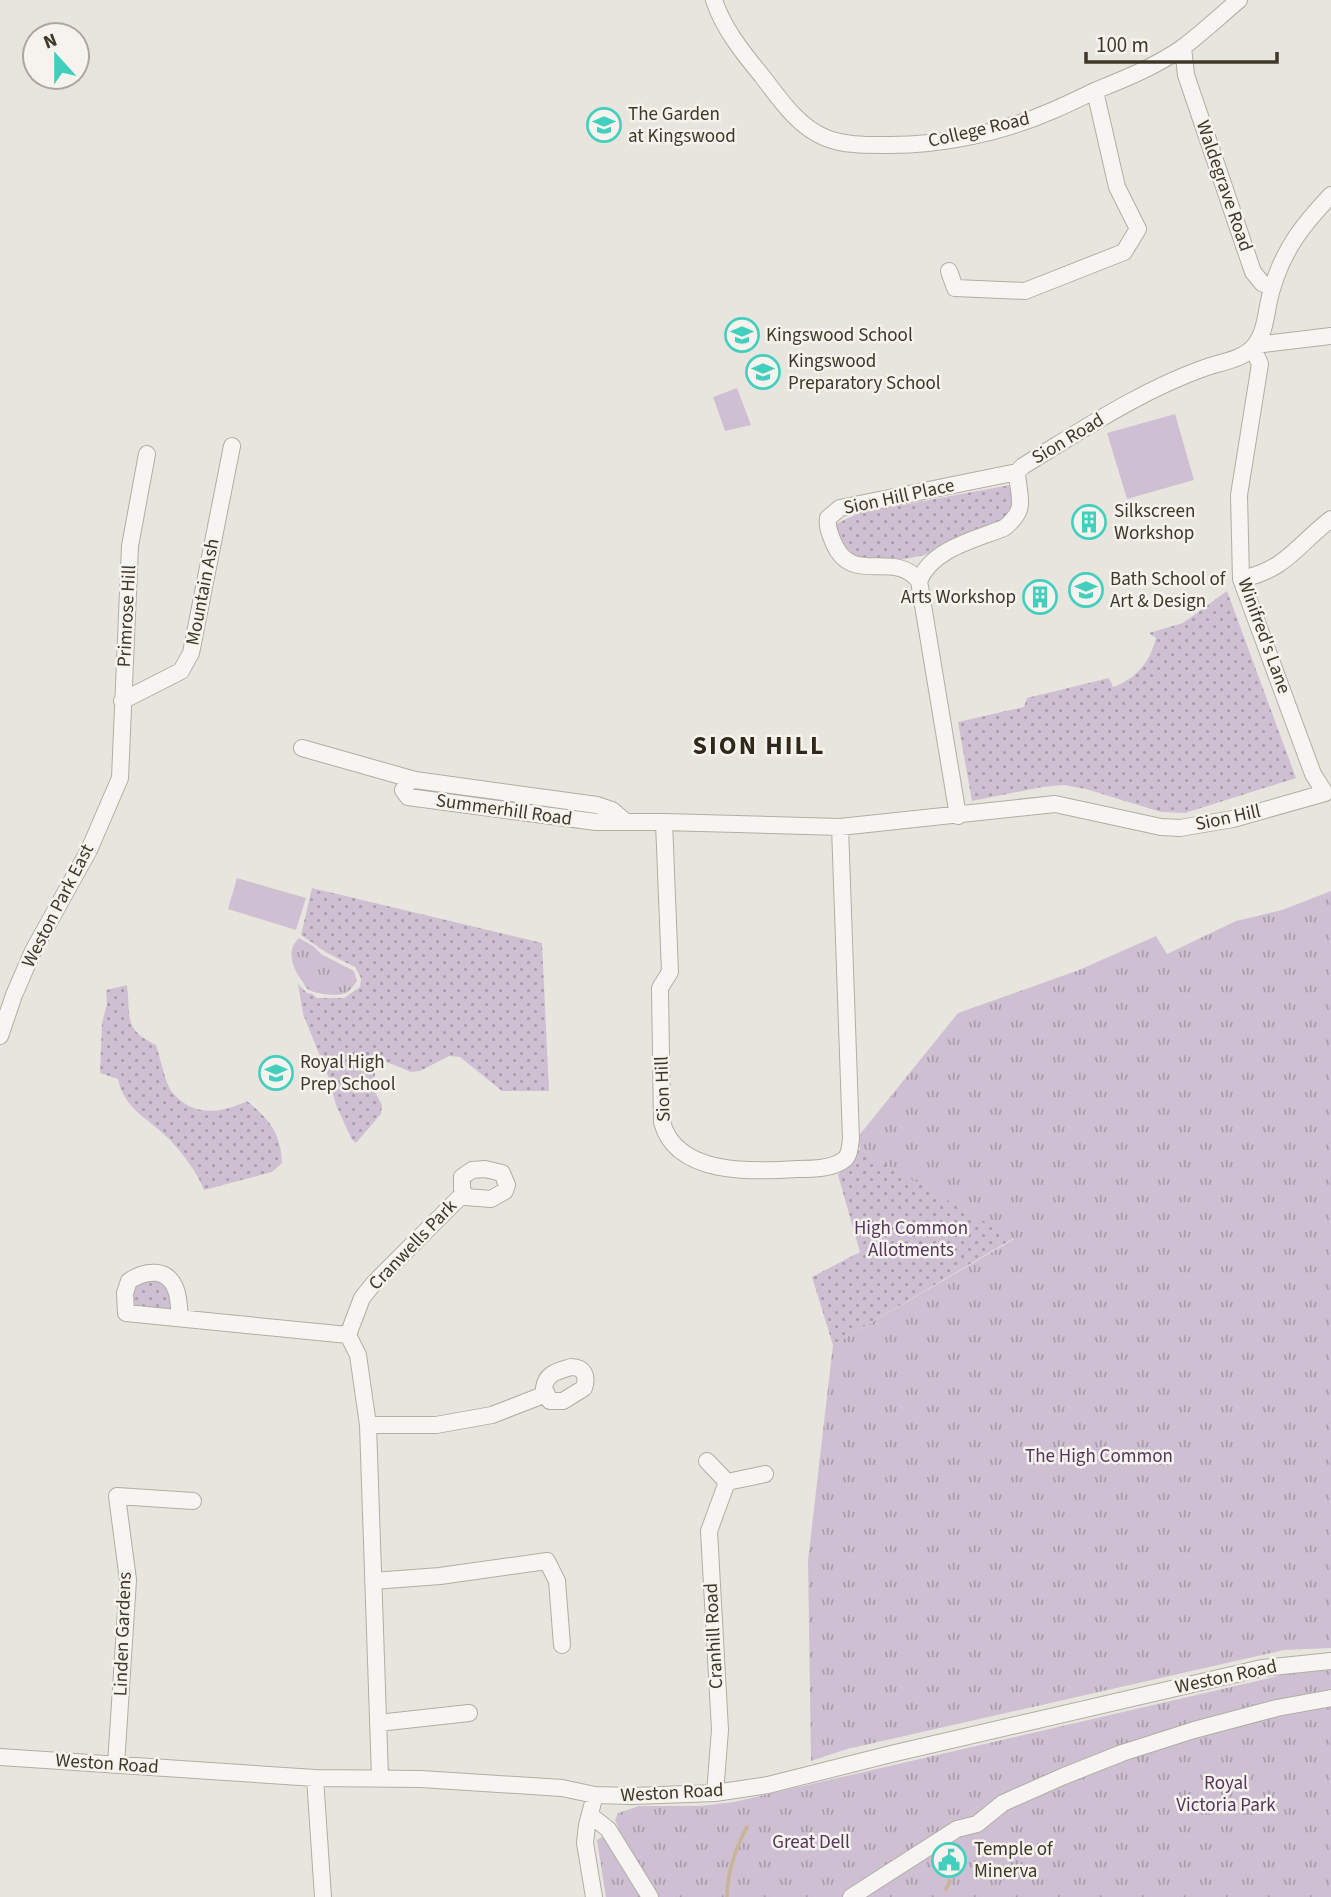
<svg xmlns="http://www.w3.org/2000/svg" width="1331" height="1897" viewBox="0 0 1331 1897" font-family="'Source Sans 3',sans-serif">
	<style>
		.grass { fill: url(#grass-dots) }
		.park { fill: url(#park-tufts) }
		.pitch { fill: #cec0d2 }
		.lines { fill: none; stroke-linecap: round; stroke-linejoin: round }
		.stream { stroke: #c9b399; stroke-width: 3.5 }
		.minor-casing { stroke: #b2ada4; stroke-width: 18 }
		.minor { stroke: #f7f5f1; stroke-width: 16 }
		.labels { text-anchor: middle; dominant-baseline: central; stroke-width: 5; stroke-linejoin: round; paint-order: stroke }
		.poi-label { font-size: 19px; fill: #3f3728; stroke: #f6f3ee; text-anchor: start }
		.street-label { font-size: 19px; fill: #3f3728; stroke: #f6f3ee }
		.park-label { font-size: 19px; fill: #55355b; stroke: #f6f3ee }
		.district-label { font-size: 26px; font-weight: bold; letter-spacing: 2px; fill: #30291a; stroke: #f6f3ee }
	</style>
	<defs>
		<pattern id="grass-dots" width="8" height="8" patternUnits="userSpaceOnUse" patternTransform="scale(1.75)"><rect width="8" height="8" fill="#cec0d2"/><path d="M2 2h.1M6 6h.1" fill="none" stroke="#a99daa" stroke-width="1.8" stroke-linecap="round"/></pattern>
		<pattern id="park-tufts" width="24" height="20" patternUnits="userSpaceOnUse" patternTransform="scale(1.75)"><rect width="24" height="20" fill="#cec0d2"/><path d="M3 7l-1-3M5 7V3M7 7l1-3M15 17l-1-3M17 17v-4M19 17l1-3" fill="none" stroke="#a99daa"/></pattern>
	</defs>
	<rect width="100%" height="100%" fill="#e8e5df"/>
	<path class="grass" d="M1010,485L1013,508L999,524L925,555L905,559L866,562L842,551L835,527L838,523L859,513Z
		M1227,591L1296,778L1185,813L1161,812L1086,789L1064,785L1042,787L972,801L958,722L1024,707L1027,698L1109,678L1113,687C1136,679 1150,662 1156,638L1149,633L1183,623Z
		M312,888L542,943L549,1091H502L460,1057L449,1056L420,1071L411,1072L382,1060L375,1067V1092L382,1105L381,1114L356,1143L352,1140L336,1105L328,1076L303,1014L298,984L307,993L312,994L317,998H344L360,987L361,978L355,967L327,953L301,935Z
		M127,985C131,1018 123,1029 156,1045C160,1056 165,1083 172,1092C193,1117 220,1114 247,1101C269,1119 281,1133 282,1163L272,1172L204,1190C197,1172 184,1155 170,1140C149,1118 125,1111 118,1079L100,1073L102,1023L107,1004L106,990Z
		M860,1149L1014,1238L833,1345L812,1277L860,1252L838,1175Z
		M140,1280L164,1281L171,1291L174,1312L131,1308L133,1284Z"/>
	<path class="park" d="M1331,891V1648L1284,1650L847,1749L811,1761L808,1560L833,1345L1014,1239L860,1149L857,1138L958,1013L1079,970L1156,936L1167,954L1236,921L1282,910Z
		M299,938L313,946L321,954L354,971L357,981C354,985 350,991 346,993C337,997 317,994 309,990C305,988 305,985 303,982C293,969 285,951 299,938Z
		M1331,1670V1897H606L597,1840L618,1827L615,1820L618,1813L639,1806H700L734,1802L1291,1673Z"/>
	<path class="pitch" d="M737,388L751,425L725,431L713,397Z
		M1175,414L1194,480L1127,499L1107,433Z
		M237,878L306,898L296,930L228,909Z"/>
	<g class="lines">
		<path class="stream" d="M946,1889L950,1881
			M727,1897C727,1874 736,1846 747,1827"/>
		<g class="minor-casing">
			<path id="minor" d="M714,0C723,28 743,53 762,76C779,98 798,127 826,138C844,145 864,145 883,145C941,146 1001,133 1054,110C1068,104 1082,97 1097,90C1127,78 1156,66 1182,48C1202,33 1220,16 1239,0
				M1183,47L1186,75L1253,272L1262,283L1272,288
				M949,271L955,288L1025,291L1124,252L1138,229L1117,187L1095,91
				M1255,345L1331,336
				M1253,348L1260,364L1239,495L1241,579L1313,774L1325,793
				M1241,579C1286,570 1297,545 1331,519
				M919,581C893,548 850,589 832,539C829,531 827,526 828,518L840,508L1017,472
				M122,701L181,671L191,653L232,446
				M302,748L415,780
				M958,816L919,581C932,549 974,540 1004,528C1029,508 1018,498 1017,472L1023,466C1082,430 1141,390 1207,367C1222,362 1245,359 1255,345C1267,330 1266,307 1272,289C1284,248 1303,225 1331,195
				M626,822L612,810L597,805L415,780L409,782L403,790L408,797L596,822H664L840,827L1055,804L1161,827L1180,828L1233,819L1325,793
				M664,822L670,972L660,988L662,1122C676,1176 754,1172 798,1169C812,1169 833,1169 845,1159C850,1154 850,1145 851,1139L840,827
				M0,1036L14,995L33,951L89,850L120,778L130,546L147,454
				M485,1169L502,1173L507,1185L505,1191L491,1199L466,1197L462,1189V1177L472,1170Z
				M180,1318C179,1309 179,1298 176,1290C168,1267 145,1270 129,1281L125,1293L126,1313L348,1335L358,1355L368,1425L380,1777
				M348,1335L362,1298L374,1283L463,1194
				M571,1367C584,1367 588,1376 584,1388L563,1401H550L544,1388C546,1373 558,1371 571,1367Z
				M368,1425H436L492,1415L546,1394
				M707,1461L727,1482L709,1531L720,1730L715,1793
				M727,1482L765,1474
				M373,1581L440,1576L547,1561L557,1581L562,1645
				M378,1723L469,1713
				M0,1757L315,1778L421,1779L562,1788L595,1795L632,1796L715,1793L768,1785L891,1754L1262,1668L1331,1661
				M116,1765L128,1580L117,1496L193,1501
				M315,1778L323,1897
				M590,1815L608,1829L650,1897
				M594,1897L585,1843L587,1825L595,1795
				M851,1897L957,1829L977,1824L1003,1803L1064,1776L1122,1753L1194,1730L1277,1708L1331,1698"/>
		</g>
		<use href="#minor" class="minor"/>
	</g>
	<defs>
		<g id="school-ring" transform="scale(1.75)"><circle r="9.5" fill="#f6f3ee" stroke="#42cfbd" stroke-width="1.5"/><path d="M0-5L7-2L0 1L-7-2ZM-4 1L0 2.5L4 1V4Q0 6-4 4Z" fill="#42cfbd"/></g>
		<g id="building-ring" transform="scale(1.75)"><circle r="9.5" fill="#f6f3ee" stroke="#42cfbd" stroke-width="1.5"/><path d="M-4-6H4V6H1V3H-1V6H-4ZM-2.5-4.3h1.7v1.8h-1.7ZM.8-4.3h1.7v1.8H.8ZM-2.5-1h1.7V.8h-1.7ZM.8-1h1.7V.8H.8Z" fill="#42cfbd"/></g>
		<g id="university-ring" transform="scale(1.75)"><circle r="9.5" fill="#f6f3ee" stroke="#42cfbd" stroke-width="1.5"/><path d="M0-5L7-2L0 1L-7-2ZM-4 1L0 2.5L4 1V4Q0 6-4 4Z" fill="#42cfbd"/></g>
		<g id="civic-ring" transform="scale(1.75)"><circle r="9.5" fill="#f6f3ee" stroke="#42cfbd" stroke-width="1.5"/><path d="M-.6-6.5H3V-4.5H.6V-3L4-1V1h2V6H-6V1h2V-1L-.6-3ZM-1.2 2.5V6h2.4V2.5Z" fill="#42cfbd"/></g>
	</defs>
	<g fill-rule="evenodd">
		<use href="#school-ring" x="604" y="125"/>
		<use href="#school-ring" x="742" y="335"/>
		<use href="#school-ring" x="763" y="372"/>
		<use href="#building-ring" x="1089" y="522"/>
		<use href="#university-ring" x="1086" y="590"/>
		<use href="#building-ring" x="1040" y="597"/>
		<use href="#school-ring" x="276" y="1073"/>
		<use href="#civic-ring" x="949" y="1860"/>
	</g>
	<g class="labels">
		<g class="poi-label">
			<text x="628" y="114">The Garden<tspan x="628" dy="22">at Kingswood</tspan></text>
			<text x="766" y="335">Kingswood School</text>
			<text x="788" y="361">Kingswood<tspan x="788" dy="22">Preparatory School</tspan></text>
			<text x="1114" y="511">Silkscreen<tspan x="1114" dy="22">Workshop</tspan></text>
			<text x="1110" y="579">Bath School of<tspan x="1110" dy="22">Art &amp; Design</tspan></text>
			<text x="1016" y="597" text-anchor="end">Arts Workshop</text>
			<text x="300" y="1062">Royal High<tspan x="300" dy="22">Prep School</tspan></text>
			<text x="974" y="1849">Temple of<tspan x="974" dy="22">Minerva</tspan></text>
		</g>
		<g class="street-label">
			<text transform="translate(979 130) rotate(-13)">College Road</text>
			<text transform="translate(1224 186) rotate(71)">Waldegrave Road</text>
			<text transform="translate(1068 439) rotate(-31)">Sion Road</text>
			<text transform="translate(899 497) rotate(-12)">Sion Hill Place</text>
			<text transform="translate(203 592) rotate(-79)">Mountain Ash</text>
			<text transform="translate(127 616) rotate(-87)">Primrose Hill</text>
			<text transform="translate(1264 636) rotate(70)">Winifred's Lane</text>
			<text transform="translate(504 810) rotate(8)">Summerhill Road</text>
			<text transform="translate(1228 818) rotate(-12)">Sion Hill</text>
			<text transform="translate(58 906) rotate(-63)">Weston Park East</text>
			<text transform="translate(663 1089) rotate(-92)">Sion Hill</text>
			<text transform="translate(413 1245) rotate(-46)">Cranwells Park</text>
			<text transform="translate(123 1634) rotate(-88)">Linden Gardens</text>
			<text transform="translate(714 1636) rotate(-93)">Cranhill Road</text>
			<text transform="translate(1226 1677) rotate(-12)">Weston Road</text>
			<text transform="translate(107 1764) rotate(4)">Weston Road</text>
			<text transform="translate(672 1793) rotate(-3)">Weston Road</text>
		</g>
		<g class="park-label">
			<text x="911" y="1228">High Common<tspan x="911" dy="22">Allotments</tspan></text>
			<text x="1099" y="1456">The High Common</text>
			<text x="1226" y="1783">Royal<tspan x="1226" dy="22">Victoria Park</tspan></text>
			<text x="811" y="1842">Great Dell</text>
		</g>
		<g class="district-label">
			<text x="759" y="745">SION HILL</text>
		</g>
	</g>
	<g transform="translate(56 56) rotate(339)"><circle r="33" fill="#f6f3ee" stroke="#ada89f" stroke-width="2"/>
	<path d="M0-5L12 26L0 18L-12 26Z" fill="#42cfbd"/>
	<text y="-10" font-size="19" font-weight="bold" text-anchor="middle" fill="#3f3728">N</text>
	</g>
	<path d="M1086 52v10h191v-10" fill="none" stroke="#3f3728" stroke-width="3.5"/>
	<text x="1096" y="52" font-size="21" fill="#3f3728" stroke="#f6f3ee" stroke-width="5" paint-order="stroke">100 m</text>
</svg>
